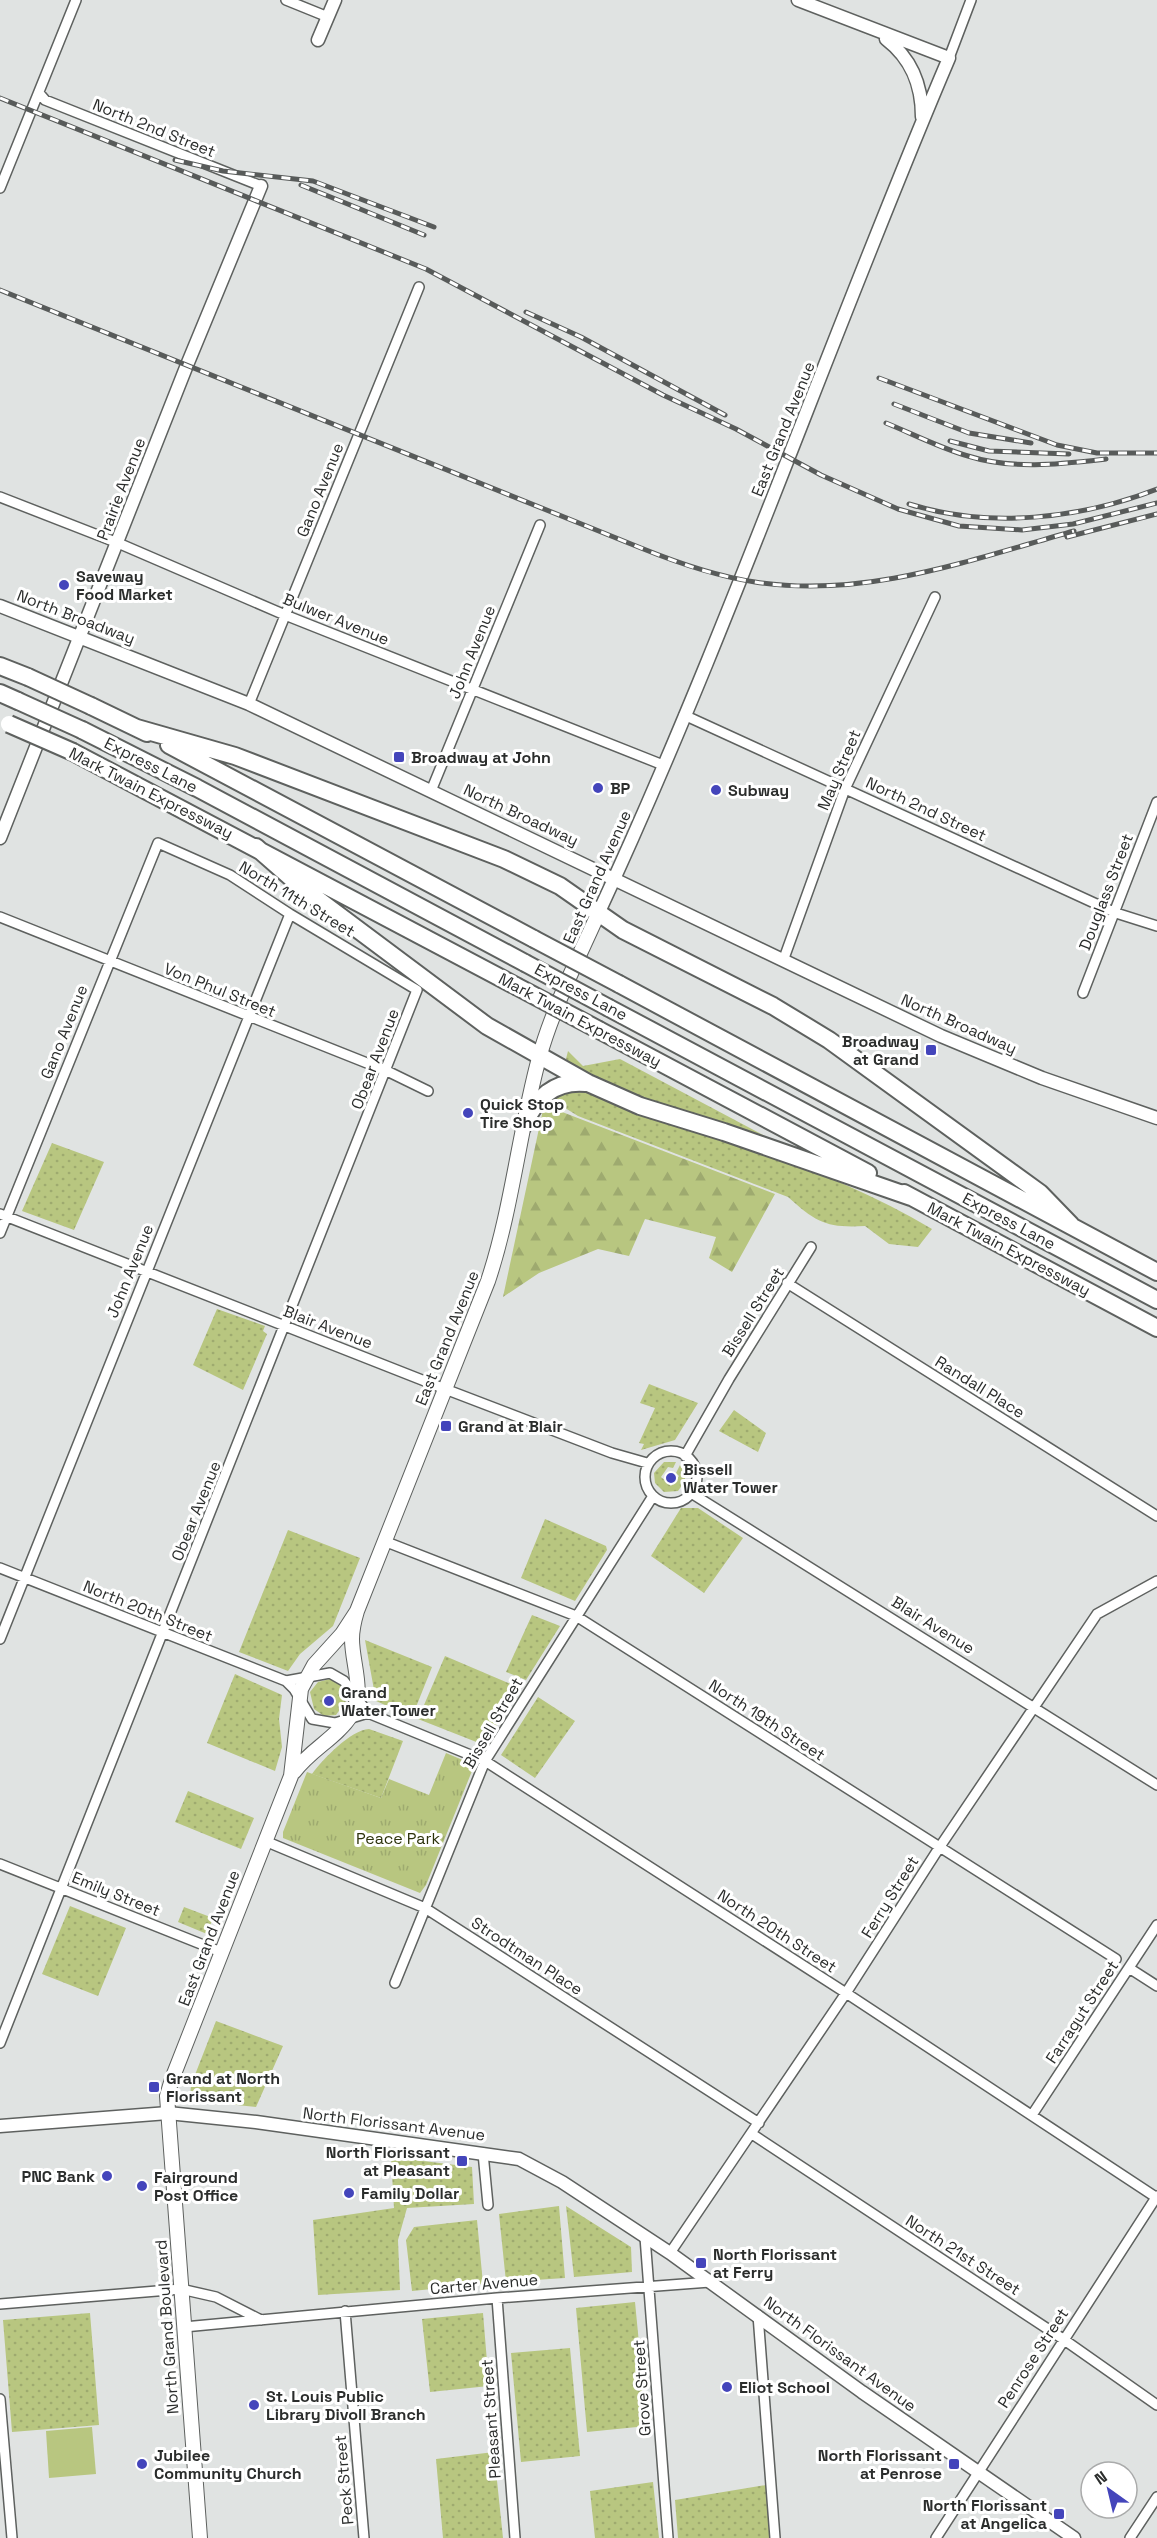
<svg xmlns="http://www.w3.org/2000/svg" width="1157" height="2538" viewBox="0 0 1157 2538" font-family="'Space Grotesk',sans-serif">
	<style>
		.grass { fill: url(#grass-dots) }
		.forest { fill: url(#forest-firs) }
		.park { fill: url(#park-tufts) }
		.garden { fill: #b8c680 }
		.lines { fill: none; stroke-linecap: round; stroke-linejoin: round }
		.street-casing { stroke: #5e615f; stroke-width: 12 }
		.secondary-casing { stroke: #5e615f; stroke-width: 15 }
		.primary-casing { stroke: #5e615f; stroke-width: 16 }
		.highway-casing { stroke: #5e615f; stroke-width: 20 }
		.street { stroke: #fff; stroke-width: 9 }
		.secondary { stroke: #fff; stroke-width: 12 }
		.primary { stroke: #fff; stroke-width: 14 }
		.highway { stroke: #fff; stroke-width: 16 }
		.rail-casing { stroke: #585b5a; stroke-width: 5 }
		.rail { stroke: #fff; stroke-width: 3; stroke-dasharray: 9; stroke-linecap: butt }
		.highway-bridge-casing { stroke: #5e615f; stroke-width: 20; stroke-linecap: butt }
		.highway-bridge { stroke: #fff; stroke-width: 16 }
		.poi-dot { fill: #4445bb; stroke: #fff; stroke-width: 2 }
		.labels { text-anchor: middle; dominant-baseline: central; stroke-width: 6; stroke-linejoin: round; paint-order: stroke }
		.street-label { font-size: 16px; fill: #2b2d2c; stroke: #fff }
		.poi-label { font-size: 16px; font-weight: bold; fill: #2b2d2c; stroke: #fff; text-anchor: start }
		.park-label { font-size: 16px; fill: #2d330d; stroke: #fff }
	</style>
	<defs>
		<pattern id="grass-dots" width="8" height="8" patternUnits="userSpaceOnUse" patternTransform="scale(1.5)"><rect width="8" height="8" fill="#b8c680"/><path d="M2 2h.1M6 6h.1" fill="none" stroke="#9eaa6f" stroke-width="1.8" stroke-linecap="round"/></pattern>
		<pattern id="forest-firs" width="22" height="20" patternUnits="userSpaceOnUse" patternTransform="scale(1.5)"><rect width="22" height="20" fill="#b8c680"/><path d="M5 1l3.5 6h-7zM16 11l3.5 6h-7z" fill="#9eaa6f"/></pattern>
		<pattern id="park-tufts" width="24" height="20" patternUnits="userSpaceOnUse" patternTransform="scale(1.5)"><rect width="24" height="20" fill="#b8c680"/><path d="M3 7l-1-3M5 7V3M7 7l1-3M15 17l-1-3M17 17v-4M19 17l1-3" fill="none" stroke="#9eaa6f"/></pattern>
	</defs>
	<rect width="100%" height="100%" fill="#e0e3e2"/>
	<path class="grass" d="M568,1051L583,1066L620,1059L795,1152L639,1099L578,1072L566,1059Z
		M588,1089L608,1101C719,1137 831,1169 932,1229L918,1247L889,1244L865,1226C827,1228 817,1223 788,1197L578,1116L549,1098L564,1090Z
		M52,1143L104,1162L74,1230L22,1211Z
		M217,1309L265,1326L263,1331L267,1334L243,1390L193,1365Z
		M649,1384L698,1403L675,1440L641,1450L644,1444L639,1443L655,1408L640,1403Z
		M734,1410L766,1433L758,1452L719,1431Z
		M664,1462H676L673,1468L668,1467L661,1477L671,1486L679,1476L676,1473L680,1465L685,1474V1481L678,1491L664,1492L655,1483L654,1473Z
		M681,1508H698L743,1538L704,1593L651,1556Z
		M545,1519L606,1546L607,1550L575,1601L521,1578Z
		M288,1530L360,1558L333,1626L300,1654L288,1671L239,1652Z
		M532,1615L560,1626L526,1680L506,1672Z
		M365,1640L432,1667L412,1717L376,1701Z
		M445,1656L520,1688L484,1745L418,1719Z
		M235,1674L282,1695L279,1719L282,1747L275,1771L207,1743Z
		M330,1679L341,1684L346,1701L336,1715L324,1716L314,1709L310,1692L318,1682Z
		M538,1697L575,1721L535,1778L501,1755Z
		M369,1729L403,1741L381,1798L312,1774C323,1759 351,1730 369,1729Z
		M188,1791L254,1818L241,1849L175,1822Z
		M70,1906L126,1928L98,1996L42,1974Z
		M184,1907L213,1918L207,1934L178,1922Z
		M216,2021L283,2046L256,2107L190,2100L191,2085Z
		M391,2157L472,2167L474,2204L407,2208L398,2240L400,2290L318,2295L313,2220L394,2208Z
		M559,2206L565,2278L506,2282L499,2214Z
		M566,2206L631,2247L632,2272L574,2277Z
		M477,2220L483,2284L412,2291L406,2240L414,2227Z
		M635,2302L647,2426L587,2432L576,2308Z
		M90,2313L99,2425L12,2432L3,2320Z
		M483,2313L489,2386L430,2392L422,2319Z
		M570,2348L580,2456L521,2462L511,2353Z
		M494,2452L503,2538H443L436,2459Z
		M653,2482L659,2538H595L590,2491Z
		M766,2485L770,2538H678L675,2500Z"/>
	<path class="forest" d="M544,1105L775,1194L732,1272L709,1258L716,1237L645,1219L629,1256L598,1249L539,1273L503,1297Z"/>
	<path class="park" d="M446,1753L470,1763L472,1771L426,1885L420,1893L283,1838V1832L307,1772L381,1798L389,1779L429,1795Z"/>
	<path class="garden" d="M92,2427L96,2474L49,2478L46,2431Z"/>
	<g class="lines">
		<g class="street-casing">
			<path id="street" d="M286,0L328,17
				M949,58L971,0
				M39,93L45,100L261,186
				M0,188L76,0
				M0,497L118,543L285,615L663,765
				M249,704L419,287
				M684,715L1116,913L1157,926
				M431,791L540,525
				M0,917L387,1071L428,1091
				M783,961L845,789L935,597
				M1083,993L1157,802
				M0,1214L445,1389L612,1453L647,1463
				M0,1233L158,843L230,875L290,914L417,990L0,2043
				M787,1283L1157,1516
				M645 1477a26 26 0 1 1 52 0a26 26 0 1 1-52 0Z
				M685,1456L729,1379L811,1247
				M691,1493L1157,1785
				M384,1541L576,1616L1116,1959
				M0,1568L286,1681L294,1689L312,1719L335,1723L368,1713
				M0,1639L290,914
				M286,1681L330,1673L344,1681L368,1713L485,1761L846,1993L1157,2198
				M265,1841L425,1908L759,2123
				M0,1864L221,1952
				M1129,1968L1157,1986
				M395,1983L485,1761L653,1496
				M1032,2115L1157,1925
				M752,2134L1063,2339L1157,2405
				M483,2153L488,2205
				M645,2237L668,2538
				M670,2253L846,1993L939,1848L1097,1614L1157,1581
				M497,2298L515,2538
				M0,2304L181,2289L216,2297L261,2320
				M345,2311L364,2538
				M758,2315L775,2538
				M184,2327L497,2298L710,2282
				M0,2399L12,2538
				M936,2538L1157,2196
				M1130,2538L1157,2497"/>
		</g>
		<g class="secondary-casing">
			<path id="secondary" d="M886,39C912,59 922,85 922,117
				M318,40L335,0
				M0,606L249,704L941,1036L1042,1078L1157,1118
				M0,838L187,365L261,186
				M598,914C728,634 828,342 949,58L798,0
				M0,2126L168,2113L256,2122L519,2159L562,2182L670,2253L862,2392L1074,2538"/>
		</g>
		<g class="primary-casing">
			<path id="primary" d="M294,1772C310,1750 336,1738 350,1717C366,1693 352,1665 352,1639C352,1630 354,1621 357,1611L488,1281C512,1209 519,1132 539,1058C553,1008 577,961 598,914
				M200,2538L167,2096L172,2079L291,1776L301,1689L314,1665L342,1634L357,1611"/>
		</g>
		<g class="highway-casing">
			<path id="highway" d="M0,666L28,677
				M0,693L18,701
				M91,706L147,733
				M137,728L235,756L504,859L560,886L623,930L773,1006L829,1040L1040,1193L1071,1225
				M82,730L197,788L525,963
				M169,745L534,939
				M73,752L516,986
				M256,847L305,890L487,1026L588,1083L640,1106L724,1132L911,1197
				M619,984L1157,1272
				M609,1008L1157,1300
				M599,1030L868,1173
				M523,1126C536,1098 554,1080 586,1083
				M904,1193L1157,1328"/>
		</g>
		<use href="#street" class="street"/>
		<use href="#secondary" class="secondary"/>
		<use href="#primary" class="primary"/>
		<use href="#highway" class="highway"/>
		<g class="rail-casing">
			<path id="rail" d="M0,98L426,269L663,395L736,429L821,475L898,509L959,526L1022,530L1073,524L1157,503
				M175,160L223,171L313,181L434,227
				M301,185L424,235
				M0,290L641,548C678,563 715,576 755,582C865,599 970,560 1074,531
				M526,312L581,337L725,415
				M879,378L1057,445L1097,453H1157
				M894,404L969,433L1031,443
				M886,423C913,434 940,448 968,456C1012,470 1061,464 1106,459
				M950,441L989,451L1069,454
				M909,504C989,529 1080,519 1157,489
				M1067,537L1157,514"/>
		</g>
		<use href="#rail" class="rail"/>
		<g class="highway-bridge-casing">
			<path id="highway-bridge" d="M28,677L91,706
				M18,701L82,730
				M9,724L73,752
				M534,939L619,984
				M525,963L609,1008
				M516,986L599,1030"/>
		</g>
		<use href="#highway-bridge" class="highway-bridge"/>
	</g>
	<g class="poi-dot">
		<circle cx="64" cy="585" r="6"/>
		<rect x="393" y="751" width="12" height="12" rx="3"/>
		<circle cx="598" cy="788" r="6"/>
		<circle cx="716" cy="790" r="6"/>
		<rect x="925" y="1044" width="12" height="12" rx="3"/>
		<circle cx="468" cy="1113" r="6"/>
		<rect x="440" y="1420" width="12" height="12" rx="3"/>
		<circle cx="671" cy="1478" r="6"/>
		<circle cx="329" cy="1701" r="6"/>
		<rect x="148" y="2081" width="12" height="12" rx="3"/>
		<rect x="456" y="2155" width="12" height="12" rx="3"/>
		<circle cx="107" cy="2176" r="6"/>
		<circle cx="142" cy="2186" r="6"/>
		<circle cx="349" cy="2193" r="6"/>
		<rect x="695" y="2257" width="12" height="12" rx="3"/>
		<circle cx="727" cy="2387" r="6"/>
		<circle cx="254" cy="2405" r="6"/>
		<circle cx="142" cy="2464" r="6"/>
		<rect x="948" y="2458" width="12" height="12" rx="3"/>
		<rect x="1053" y="2508" width="12" height="12" rx="3"/>
	</g>
	<g class="labels">
		<g class="street-label">
			<text transform="translate(154 128) rotate(22)">North 2nd Street</text>
			<text transform="translate(783 429) rotate(-68)">East Grand Avenue</text>
			<text transform="translate(121 489) rotate(-69)">Prairie Avenue</text>
			<text transform="translate(320 490) rotate(-68)">Gano Avenue</text>
			<text transform="translate(76 617) rotate(21)">North Broadway</text>
			<text transform="translate(336 619) rotate(22)">Bulwer Avenue</text>
			<text transform="translate(472 652) rotate(-68)">John Avenue</text>
			<text transform="translate(151 765) rotate(27)">Express Lane</text>
			<text transform="translate(839 770) rotate(-67)">May Street</text>
			<text transform="translate(151 793) rotate(27)">Mark Twain Expressway</text>
			<text transform="translate(926 809) rotate(25)">North 2nd Street</text>
			<text transform="translate(521 815) rotate(25)">North Broadway</text>
			<text transform="translate(597 877) rotate(-66)">East Grand Avenue</text>
			<text transform="translate(1106 892) rotate(-69)">Douglass Street</text>
			<text transform="translate(297 899) rotate(31)">North 11th Street</text>
			<text transform="translate(220 990) rotate(22)">Von Phul Street</text>
			<text transform="translate(581 992) rotate(28)">Express Lane</text>
			<text transform="translate(580 1020) rotate(28)">Mark Twain Expressway</text>
			<text transform="translate(959 1024) rotate(24)">North Broadway</text>
			<text transform="translate(64 1032) rotate(-68)">Gano Avenue</text>
			<text transform="translate(375 1059) rotate(-69)">Obear Avenue</text>
			<text transform="translate(1009 1221) rotate(28)">Express Lane</text>
			<text transform="translate(1009 1249) rotate(28)">Mark Twain Expressway</text>
			<text transform="translate(130 1271) rotate(-68)">John Avenue</text>
			<text transform="translate(753 1312) rotate(-58)">Bissell Street</text>
			<text transform="translate(328 1327) rotate(21)">Blair Avenue</text>
			<text transform="translate(447 1338) rotate(-68)">East Grand Avenue</text>
			<text transform="translate(980 1387) rotate(32)">Randall Place</text>
			<text transform="translate(196 1511) rotate(-68)">Obear Avenue</text>
			<text transform="translate(148 1611) rotate(22)">North 20th Street</text>
			<text transform="translate(933 1625) rotate(32)">Blair Avenue</text>
			<text transform="translate(767 1720) rotate(33)">North 19th Street</text>
			<text transform="translate(493 1723) rotate(-60)">Bissell Street</text>
			<text transform="translate(116 1894) rotate(22)">Emily Street</text>
			<text transform="translate(890 1897) rotate(-58)">Ferry Street</text>
			<text transform="translate(777 1931) rotate(33)">North 20th Street</text>
			<text transform="translate(209 1938) rotate(-69)">East Grand Avenue</text>
			<text transform="translate(527 1956) rotate(33)">Strodtman Place</text>
			<text transform="translate(1082 2012) rotate(-57)">Farragut Street</text>
			<text transform="translate(394 2124) rotate(7)">North Florissant Avenue</text>
			<text transform="translate(963 2255) rotate(33)">North 21st Street</text>
			<text transform="translate(484 2284) rotate(-5)">Carter Avenue</text>
			<text transform="translate(167 2327) rotate(-94)">North Grand Boulevard</text>
			<text transform="translate(840 2354) rotate(36)">North Florissant Avenue</text>
			<text transform="translate(1033 2358) rotate(-57)">Penrose Street</text>
			<text transform="translate(642 2388) rotate(-94)">Grove Street</text>
			<text transform="translate(491 2419) rotate(-94)">Pleasant Street</text>
			<text transform="translate(344 2480) rotate(-95)">Peck Street</text>
		</g>
		<g class="poi-label">
			<text x="76" y="576">Saveway<tspan x="76" dy="18">Food Market</tspan></text>
			<text x="411" y="757">Broadway at John</text>
			<text x="610" y="788">BP</text>
			<text x="728" y="790">Subway</text>
			<text x="919" y="1041" text-anchor="end">Broadway<tspan x="919" dy="18">at Grand</tspan></text>
			<text x="480" y="1104">Quick Stop<tspan x="480" dy="18">Tire Shop</tspan></text>
			<text x="458" y="1426">Grand at Blair</text>
			<text x="683" y="1469">Bissell<tspan x="683" dy="18">Water Tower</tspan></text>
			<text x="341" y="1692">Grand<tspan x="341" dy="18">Water Tower</tspan></text>
			<text x="166" y="2078">Grand at North<tspan x="166" dy="18">Florissant</tspan></text>
			<text x="450" y="2152" text-anchor="end">North Florissant<tspan x="450" dy="18">at Pleasant</tspan></text>
			<text x="95" y="2176" text-anchor="end">PNC Bank</text>
			<text x="154" y="2177">Fairground<tspan x="154" dy="18">Post Office</tspan></text>
			<text x="361" y="2193">Family Dollar</text>
			<text x="713" y="2254">North Florissant<tspan x="713" dy="18">at Ferry</tspan></text>
			<text x="739" y="2387">Eliot School</text>
			<text x="266" y="2396">St. Louis Public<tspan x="266" dy="18">Library Divoll Branch</tspan></text>
			<text x="154" y="2455">Jubilee<tspan x="154" dy="18">Community Church</tspan></text>
			<text x="942" y="2455" text-anchor="end">North Florissant<tspan x="942" dy="18">at Penrose</tspan></text>
			<text x="1047" y="2505" text-anchor="end">North Florissant<tspan x="1047" dy="18">at Angelica</tspan></text>
		</g>
		<g class="park-label">
			<text x="398" y="1838">Peace Park</text>
		</g>
	</g>
	<g transform="translate(1109 2490) rotate(326)"><circle r="28" fill="#ffffff" stroke="#aaabab" stroke-width="1.5"/>
	<path d="M0-4.5L10 22L0 15L-10 22Z" fill="#4445bb"/>
	<text y="-9" font-size="16" font-weight="bold" text-anchor="middle" fill="#2b2d2c">N</text>
	</g>
</svg>
